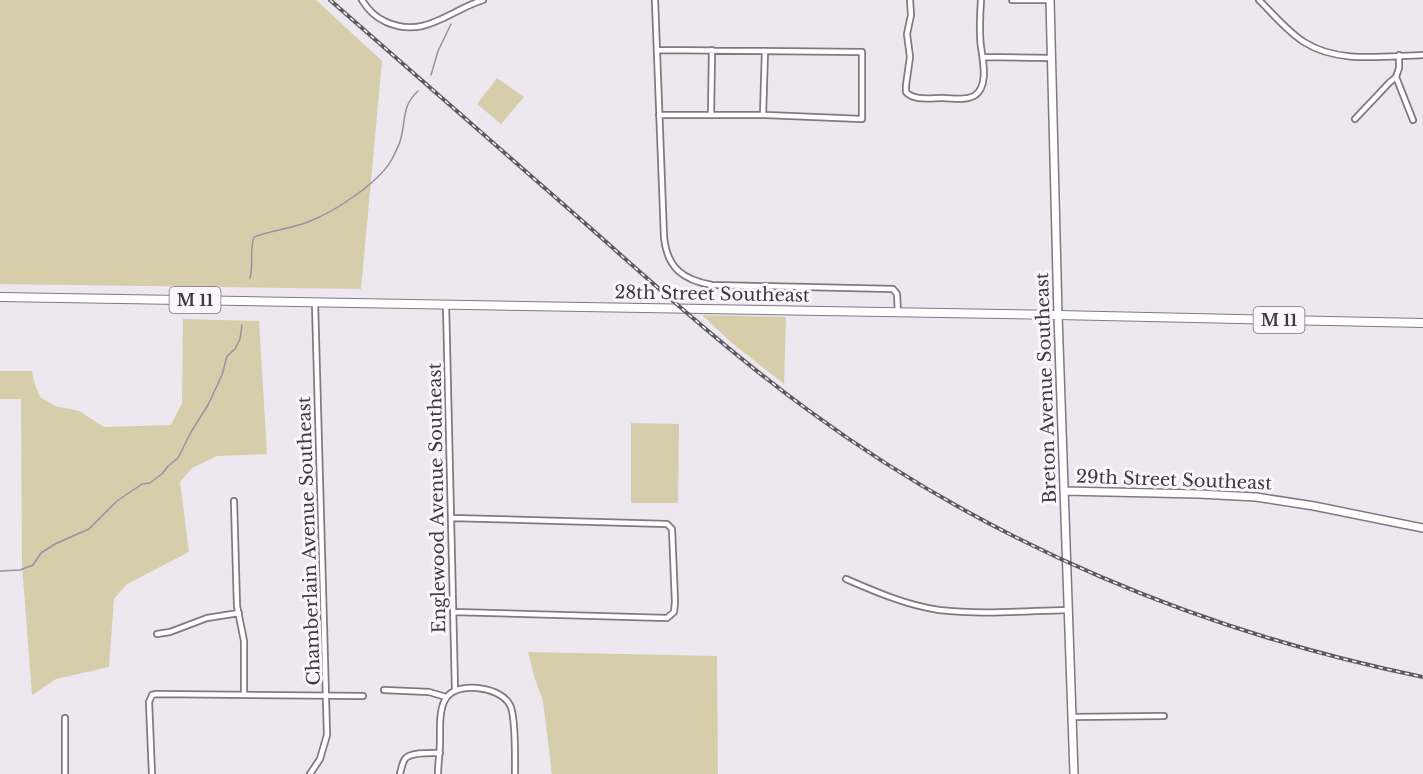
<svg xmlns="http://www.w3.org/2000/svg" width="1423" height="774" viewBox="0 0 1423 774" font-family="'Libre Baskerville',serif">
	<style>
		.green { fill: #d6cdab }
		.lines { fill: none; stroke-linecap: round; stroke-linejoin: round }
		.stream { stroke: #9e8ea4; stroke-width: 1.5 }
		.minor-casing { stroke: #7f7a81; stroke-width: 8 }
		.secondary-casing { stroke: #7f7a81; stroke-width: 10 }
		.primary-casing { stroke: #7f7a81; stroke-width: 10 }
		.minor { stroke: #fff; stroke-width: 4.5 }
		.secondary { stroke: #fff; stroke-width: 7 }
		.primary { stroke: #fff; stroke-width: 8 }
		.rail-casing { stroke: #5b595d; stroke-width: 4 }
		.rail { stroke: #fbf5fd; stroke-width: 1.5; stroke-dasharray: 4.5; stroke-linecap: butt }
		.labels { text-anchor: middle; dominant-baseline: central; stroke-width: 6; stroke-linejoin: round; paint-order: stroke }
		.shield { fill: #fbf5fd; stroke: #767377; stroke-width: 1.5 }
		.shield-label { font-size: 16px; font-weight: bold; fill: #3d3b3e }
		.street-label { font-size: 18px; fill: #3d3b3e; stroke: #fbf5fd }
	</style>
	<rect width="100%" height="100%" fill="#ede7f0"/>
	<path class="green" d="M0,0H316L382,61L361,289L0,284Z
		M497,78L524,97L501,124L477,104Z
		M702,315L786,317L784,384L732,343Z
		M183,319L259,321L267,454L217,456L192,468L180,482L189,552L127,584L114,599L109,667L56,679L32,695L22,565L21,399H0V371H32L34,382L40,397L55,406L79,411L104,427L171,425L182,403Z
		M631,423L679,424L678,503H631Z
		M528,652L717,656L718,774H552L543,701L534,676Z"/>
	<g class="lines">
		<path class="stream" d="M431,75L438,51L451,24
			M250,278C254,264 249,251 254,237C271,230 290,229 308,222C334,212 383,181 394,155C397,149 400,143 401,138C406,118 402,106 418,91
			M0,571L20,570L33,565L41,553L55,544L89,529L117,501L142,484L150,483L163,473L168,466L178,458L191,432L208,405L222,375L227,356L235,349L240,339L242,325"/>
		<g class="minor-casing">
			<path id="minor" d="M362,0C368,10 375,17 386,22C425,39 448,11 483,0
				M655,0L664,237C667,268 683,280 712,285L893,289L897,294L898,313
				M910,0L911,15L907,34L910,57L906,85V92C914,101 930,98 942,98C953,98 964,101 974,96C989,87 983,61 981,47C979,32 980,15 981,0
				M1012,0H1047
				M1259,0C1273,14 1287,31 1304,42C1338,64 1384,56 1423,55
				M657,50L862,52V119L766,115H659
				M984,57L1052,58
				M1396,77L1413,120
				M711,115L712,50
				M763,115L765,51
				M1355,119L1389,83L1396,77L1399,68V55
				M446,304L455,690
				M234,501L237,606L244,641V694
				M452,518L667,524L672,529L675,602L674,612L667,618L454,612
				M846,579C876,592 906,605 939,610C981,615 1025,611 1068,610
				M157,634L170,632L207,618L239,613
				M384,690L429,692L446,697
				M1072,717L1164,716
				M65,718V774
				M152,774L149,702L152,695L156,694L363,696
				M310,774L320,759L327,735L315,303
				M400,774C401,770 402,763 405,759C410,752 431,753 440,753
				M438,774C438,763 440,752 440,741C440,711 438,685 477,688C489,689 504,694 510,705C516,716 515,759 515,774"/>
		</g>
		<g class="secondary-casing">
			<path id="secondary" d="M1050,0L1058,315L1074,774
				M1064,491L1199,494L1256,497L1314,506L1423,528"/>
		</g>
		<g class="primary-casing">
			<path id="primary" d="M0,297L1058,315L1423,323"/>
		</g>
		<use href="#minor" class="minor"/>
		<use href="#secondary" class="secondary"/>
		<use href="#primary" class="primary"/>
		<g class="rail-casing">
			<path id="rail" d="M330,0C416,75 501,150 587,225C659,289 730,353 808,410C990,544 1202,632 1423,677"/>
		</g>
		<use href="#rail" class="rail"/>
	</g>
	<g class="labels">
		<g class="shield">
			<rect x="169.5" y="287" width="51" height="26" rx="4.5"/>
			<rect x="1253.5" y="307" width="51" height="26" rx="4.5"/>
		</g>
		<g class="shield-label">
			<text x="195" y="300">M 11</text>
			<text x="1279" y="320">M 11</text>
		</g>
		<g class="street-label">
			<text transform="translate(712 294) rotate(1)">28th Street Southeast</text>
			<text transform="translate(1046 388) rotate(-92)">Breton Avenue Southeast</text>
			<text transform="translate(1174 480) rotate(2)">29th Street Southeast</text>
			<text transform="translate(437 498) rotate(-91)">Englewood Avenue Southeast</text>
			<text transform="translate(309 541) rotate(-92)">Chamberlain Avenue Southeast</text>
		</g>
	</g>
</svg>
